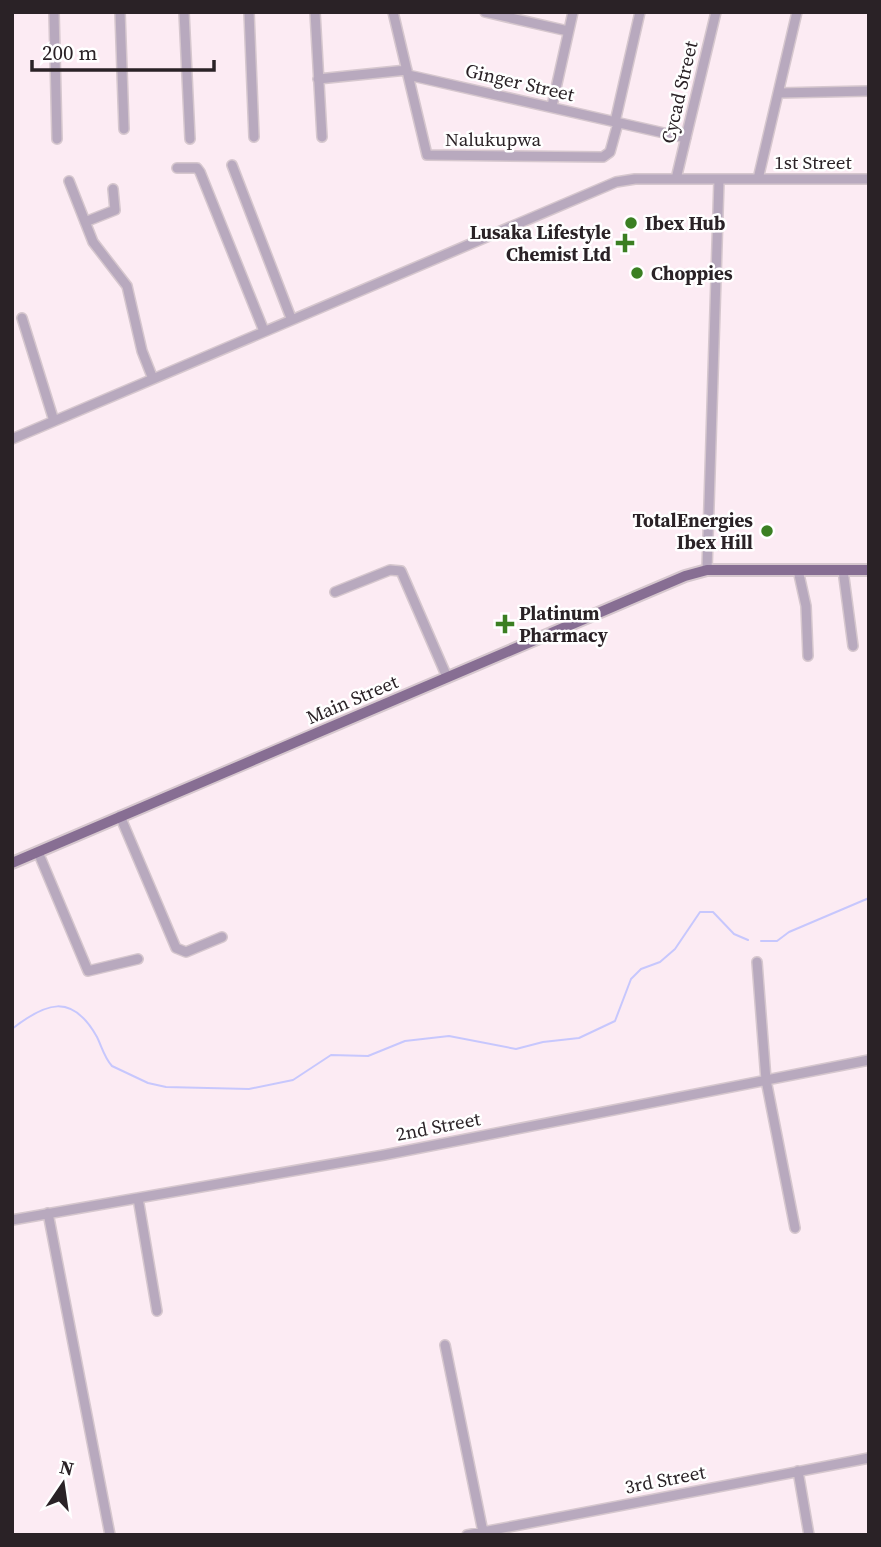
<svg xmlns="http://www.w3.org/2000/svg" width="881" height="1547" viewBox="0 0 881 1547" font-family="'Source Serif 4',serif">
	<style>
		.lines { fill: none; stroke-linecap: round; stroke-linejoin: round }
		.stream { stroke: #c7c7fd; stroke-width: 2 }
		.minor-casing { stroke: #d6c7ce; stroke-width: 12 }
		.major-casing { stroke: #d6c7ce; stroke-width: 14 }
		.minor { stroke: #b8a9be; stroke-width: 9 }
		.major { stroke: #876e93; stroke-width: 10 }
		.poi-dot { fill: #3b7f22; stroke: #fff; stroke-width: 2.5 }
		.labels { text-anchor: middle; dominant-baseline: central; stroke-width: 5; stroke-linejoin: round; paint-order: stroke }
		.street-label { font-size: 19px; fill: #2a2226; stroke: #fff }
		.poi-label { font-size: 19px; font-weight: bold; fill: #2a2226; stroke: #fff; text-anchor: start }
	</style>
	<rect width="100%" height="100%" fill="#fcebf3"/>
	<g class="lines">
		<path class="stream" d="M761,941H777L789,932L869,898
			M12,1029C45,1003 72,992 97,1037C102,1047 104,1057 112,1066L148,1083L166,1087L249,1089L293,1080L331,1055L368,1056L405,1041L449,1036L516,1049L543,1042L579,1038L615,1021L631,979L641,969L660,962L675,949L700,912H713L734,934L748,940"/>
		<g class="minor-casing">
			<path id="minor" d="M54,12L57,139
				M120,12L124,129
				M184,12L190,139
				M249,12L254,137
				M315,12L322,137
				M393,12L427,155L603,157L610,152L618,123
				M485,12L568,31
				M408,75L686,138
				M318,79L407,70
				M779,93L869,91
				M552,106L573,12
				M615,122L640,12
				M232,165L291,318
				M177,168H197L200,172L264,331
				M676,179L716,12
				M758,179L797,12
				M69,181L93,242L127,286L142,351L153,379
				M85,222L115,210L113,189
				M22,318L54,421
				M12,439L616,182L635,179H869
				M707,570L719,180
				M798,570L806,606L808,656
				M843,570L853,646
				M335,592L390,570L401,571L447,677
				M120,816L176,948L186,952L222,937
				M38,852L88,971L138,959
				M757,962L766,1080L795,1228
				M138,1198L157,1311
				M48,1213L110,1535
				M12,1220L384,1155L869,1060
				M445,1345L483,1532
				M798,1471L809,1535
				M467,1535L869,1458"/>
		</g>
		<g class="major-casing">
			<path id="major" d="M12,863L685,576L707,570H869"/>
		</g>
		<use href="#minor" class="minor"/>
		<use href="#major" class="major"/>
	</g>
	<g class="poi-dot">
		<circle cx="631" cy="223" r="7"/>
		<path d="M621.5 232.5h7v7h7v7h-7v7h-7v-7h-7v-7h7z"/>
		<circle cx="637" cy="273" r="7"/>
		<circle cx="767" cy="531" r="7"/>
		<path d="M501.5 613.5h7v7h7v7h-7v7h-7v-7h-7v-7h7z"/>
	</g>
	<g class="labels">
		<g class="street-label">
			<text transform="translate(520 82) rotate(13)">Ginger Street</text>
			<text transform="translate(679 92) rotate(-77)">Cycad Street</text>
			<text x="493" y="139">Nalukupwa</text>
			<text x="813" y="162">1st Street</text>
			<text transform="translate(352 699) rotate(-23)">Main Street</text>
			<text transform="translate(438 1126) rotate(-11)">2nd Street</text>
			<text transform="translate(665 1479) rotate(-11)">3rd Street</text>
		</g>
		<g class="poi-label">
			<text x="645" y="223">Ibex Hub</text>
			<text x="611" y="232" text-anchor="end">Lusaka Lifestyle<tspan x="611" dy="22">Chemist Ltd</tspan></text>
			<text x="651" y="273">Choppies</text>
			<text x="753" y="520" text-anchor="end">TotalEnergies<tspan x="753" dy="22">Ibex Hill</tspan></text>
			<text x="519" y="613">Platinum<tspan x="519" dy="22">Pharmacy</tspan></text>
		</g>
	</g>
	<rect width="881" height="1547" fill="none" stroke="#2a2226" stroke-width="28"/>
	<g transform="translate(63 1484) rotate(13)" stroke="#ffffff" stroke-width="5" paint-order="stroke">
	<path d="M0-5L12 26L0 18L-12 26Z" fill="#2a2226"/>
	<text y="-10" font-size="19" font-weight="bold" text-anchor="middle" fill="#2a2226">N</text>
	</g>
	<path d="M32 60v10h182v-10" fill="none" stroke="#2a2226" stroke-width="3.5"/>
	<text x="42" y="60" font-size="21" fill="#2a2226" stroke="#ffffff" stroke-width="5" paint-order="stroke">200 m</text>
</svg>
